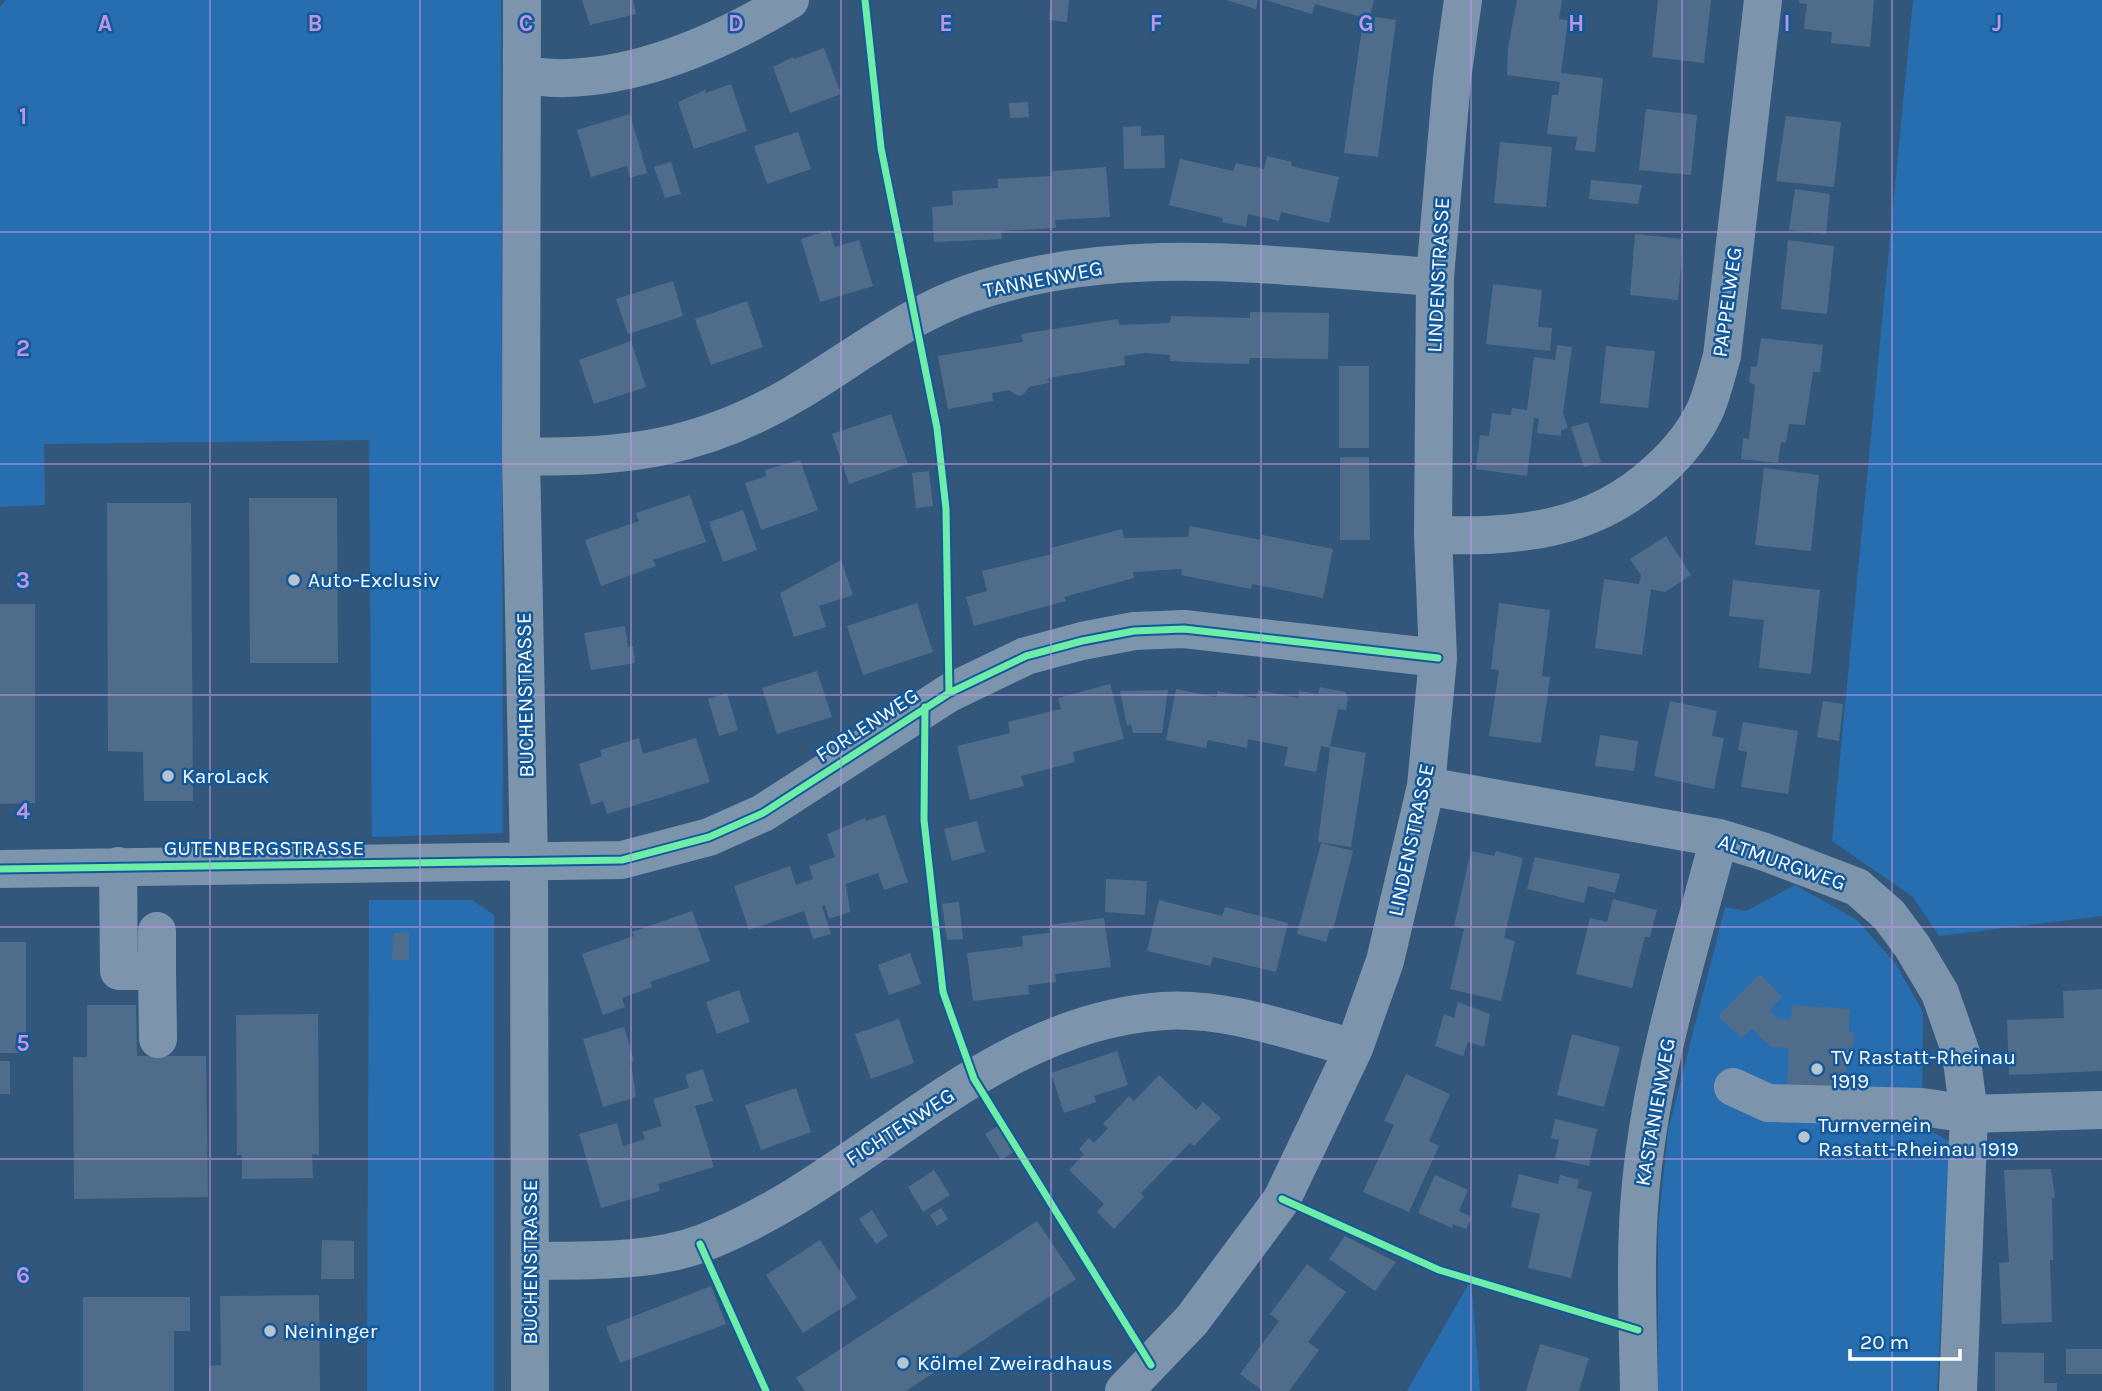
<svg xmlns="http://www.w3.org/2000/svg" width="2102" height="1391" viewBox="0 0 2102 1391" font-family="Karla,sans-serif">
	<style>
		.green { fill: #276eb0 }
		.building { fill: #4f6d8a }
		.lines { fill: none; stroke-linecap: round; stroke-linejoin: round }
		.minor { stroke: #7c95ad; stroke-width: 38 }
		.cycleway-casing { stroke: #13589a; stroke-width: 11 }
		.cycleway { stroke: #6deda7; stroke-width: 7 }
		.grid { fill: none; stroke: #bd96df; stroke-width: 2; stroke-opacity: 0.55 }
		.poi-dot { fill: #b7c4d1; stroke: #13589a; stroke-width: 2.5 }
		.labels { text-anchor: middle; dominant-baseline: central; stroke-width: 5; stroke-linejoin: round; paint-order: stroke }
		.street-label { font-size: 21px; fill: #fff; stroke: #13589a }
		.poi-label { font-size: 21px; fill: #fff; stroke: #13589a; text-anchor: start }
		.grid-label { font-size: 23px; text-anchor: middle; font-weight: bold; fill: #bd96df; stroke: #13589a; stroke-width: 5; stroke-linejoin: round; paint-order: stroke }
	</style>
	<rect width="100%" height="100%" fill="#32577b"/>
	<path class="green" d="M6,0H501L503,833L372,837L369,440L44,444L45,505L0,507V7Z
		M1913,0H2102V916L1939,936L1913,897L1832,841Z
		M1795,885L1857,920L1896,964L1923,1012L1922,1126L1950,1142L1937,1391H1658V1229L1668,1131L1725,907L1746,911Z
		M369,900H472L494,915V1391H367Z
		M1471,1280L1480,1391H1407Z"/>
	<path class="building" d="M582,0H633L636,14L590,25Z
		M1051,0H1069L1067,22L1049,20Z
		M1226,0H1258L1256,9Z
		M1265,0H1374L1369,19L1315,4L1312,14Z
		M1517,0H1562L1559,19L1568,20L1561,73L1603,78L1595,152L1575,150L1577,137L1547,134L1552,95H1558L1560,82L1507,75L1508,48Z
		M1658,0H1711L1704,63L1652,57Z
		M1799,0H1874L1870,47L1831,43L1832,32L1804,29L1807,4L1799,3Z
		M1375,17L1396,20L1378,157L1344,153L1362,28L1373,30Z
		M824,48L841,94L790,113L773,67L793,57L794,59Z
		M731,84L747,131L694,149L678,102L705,90L706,93Z
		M1028,102L1029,117L1010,118L1009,103Z
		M1646,109L1697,115L1691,175L1639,170Z
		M630,114L647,173L630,178L627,166L591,177L577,130Z
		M1786,116L1841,122L1834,187L1776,181Z
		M1141,126V136L1164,135L1165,168L1124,169L1123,127Z
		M798,132L811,169L767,184L754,146Z
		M1500,142L1552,147L1546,207L1494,203Z
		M1267,156L1292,162L1291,166L1339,177L1329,223L1281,212L1279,221L1248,214L1246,227L1222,222L1223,218L1169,205L1180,159L1233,171L1236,163L1264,169Z
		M671,162L681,194L665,198L654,167Z
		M1106,167L1110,217L1055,220L1056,228L1001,231L1002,239L934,242L932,207L953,205L952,191L998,188V179L1052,176V171Z
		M1591,180L1642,185L1638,204L1589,199Z
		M1795,189L1830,194L1826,234L1789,230Z
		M830,230L835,247L859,240L873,286L820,302L801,239Z
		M1635,234L1683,239L1678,300L1630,295Z
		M1788,240L1834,246L1827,314L1781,309Z
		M673,281L683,316L628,334L616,299Z
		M1493,284L1542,290L1538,327L1552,328L1550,351L1486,344Z
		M747,301L763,347L711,365L695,319Z
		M1250,312L1329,313L1328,359L1250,358L1249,364L1209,363L1170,361V355L1146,353L1124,356L1125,365L1048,378L1049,383L1029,387L1023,395L1018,396L1009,390L992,393L993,401L948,409L938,356L1023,342L1021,334L1118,319L1119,325L1170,323L1171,316L1250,318Z
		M1761,338L1823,345L1820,372H1813L1805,425L1789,424L1786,443L1781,442L1778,463L1741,459L1743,438L1749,439L1755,385L1749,382L1751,367L1757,366Z
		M631,341L646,387L594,404L579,360Z
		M1557,345L1572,347L1563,413L1568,428L1561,430V436L1537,433L1539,419L1534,418L1527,476L1476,469L1480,435L1489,436L1492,413L1511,415L1512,408L1527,410L1534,357L1555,360Z
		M1606,346L1655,351L1648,408L1600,403Z
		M1339,366H1369V448H1339Z
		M891,414L908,464L849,484L832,434Z
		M1588,422L1601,462L1584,467L1571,427Z
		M1340,457H1369L1370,540H1340Z
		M800,460L818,510L761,530L745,483L766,476L765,470Z
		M1764,468L1819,475L1811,551L1755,545Z
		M929,471L933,506L916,508L912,473Z
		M690,495L706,542L653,560L656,566L601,586L585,540L639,521L636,513Z
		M249,498H337L338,663H250Z
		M107,503H191L193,801H144L143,752L108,751Z
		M743,510L757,550L723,562L709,522Z
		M1190,526L1261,540L1262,535L1333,549L1323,598L1252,584L1251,589L1181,575L1182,569L1133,572L1134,578L1064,597L1066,601L974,626L966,597L987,591L982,571L1053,554L1051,548L1122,529L1124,538L1188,537Z
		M1666,536L1691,575L1665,592L1651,589L1642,655L1595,648L1604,579L1639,584L1641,575L1630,559Z
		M841,560L853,595L819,606L826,627L794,637L780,593Z
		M1733,580L1820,590L1811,674L1759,668L1764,620L1729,616Z
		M917,603L933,652L863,675L847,626Z
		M1499,603L1550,610L1542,676L1550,677L1541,743L1489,736L1499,670L1491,669Z
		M0,604H35V803L0,804Z
		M625,626L628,647L633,646L635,663L591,670L584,633Z
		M817,671L832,717L777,734L762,688Z
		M1110,684L1124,739L1073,752L1075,762L1021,776L1024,786L970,800L957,746L1010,733L1008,722L1061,709L1058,698Z
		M1320,687L1345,692L1348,698L1346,710L1338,709L1330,746L1366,753L1351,847L1318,842L1330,748L1321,746L1316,772L1284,766L1288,747L1248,739L1247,748L1208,740L1206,748L1166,740L1176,689L1216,697L1218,691L1256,698L1258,690L1298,698L1299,691L1318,694Z
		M1168,690L1162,733H1133L1131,724L1127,725L1120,691Z
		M727,693L738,730L719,736L708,699Z
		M1670,701L1717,711L1712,736L1724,738L1714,789L1654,776Z
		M1823,701L1843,704L1839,741L1817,737Z
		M1743,722L1798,731L1788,794L1741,787L1747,752L1738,750Z
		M1600,735L1638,741L1634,771L1595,766Z
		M639,738L643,754L696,738L710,782L607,814L603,801L591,805L579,764L602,756L600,750Z
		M885,815L908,882L884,890L878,873L846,884L850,912L829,919L825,905L822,906L831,934L813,939L804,911L749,930L734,886L790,866L796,885L813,879L809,866L835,857L827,834L865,818L866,821Z
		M977,821L985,852L952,861L944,829Z
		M1321,843L1353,851L1333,930L1330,929L1326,942L1297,934Z
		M1471,851L1494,856L1496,851L1523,858L1504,938L1515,941L1501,1001L1450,989L1464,929L1454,926Z
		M1535,857L1620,874L1615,893L1588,886L1584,903L1527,889Z
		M1106,879L1147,881L1145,915L1105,912Z
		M1613,899L1657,910L1650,937H1645L1632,988L1576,974L1590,918L1607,922Z
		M1159,900L1222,916L1225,907L1288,923L1276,972L1213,957L1210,966L1147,951Z
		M959,902L963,939L947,940L942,904Z
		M692,911L710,961L650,982L652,987L622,998L625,1007L603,1015L582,954L634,936L632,932Z
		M1104,918L1111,967L1055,974L1056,982L1028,985L1029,994L973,1001L967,953L1023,946L1022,936L1050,933L1049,925Z
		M393,933H409V960H392Z
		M0,942H26V1053H0Z
		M910,953L921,984L889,995L878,965Z
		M1760,974L1782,997L1770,1010L1778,1019H1791L1792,1005L1850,1009L1849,1032H1854L1853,1048L1847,1047L1846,1092L1787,1089L1789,1048L1771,1047L1752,1029L1742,1038L1718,1016Z
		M2102,989V1071L2009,1075L2007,1020L2064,1018L2063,991Z
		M739,990L750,1022L717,1034L706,1002Z
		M1458,1002L1490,1014L1484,1047L1468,1042L1463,1056L1435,1046L1444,1014L1454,1018Z
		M87,1005H136L137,1056H206L208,1197L74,1199L73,1057H87Z
		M318,1014L319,1155L312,1154L313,1178L242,1179V1155H237L236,1015Z
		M899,1019L914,1063L871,1079L855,1034Z
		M624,1027L634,1061L631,1062L636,1097L603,1107L583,1039Z
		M1572,1034L1620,1047L1604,1107L1557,1095Z
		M1117,1051L1128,1085L1094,1096L1096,1102L1064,1113L1051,1073Z
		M0,1061H10V1094H0Z
		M703,1069L713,1101L695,1106L714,1167L658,1184L660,1191L601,1208L579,1134L617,1123L623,1146L645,1139L642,1132L662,1126L653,1099L689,1088L685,1075Z
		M1406,1074L1450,1094L1429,1141L1439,1146L1409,1212L1363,1192L1394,1125L1384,1121Z
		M1159,1075L1196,1110L1203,1102L1221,1118L1194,1146L1190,1143L1141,1193L1144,1197L1114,1229L1097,1212L1104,1204L1069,1170L1084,1154L1079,1149L1089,1138L1094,1143L1108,1128L1103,1124L1129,1096L1134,1101Z
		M796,1088L811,1132L761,1150L745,1105Z
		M1555,1119L1597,1129L1589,1166L1555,1159L1559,1140L1551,1138Z
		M998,1126L1014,1152L1001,1160L985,1134Z
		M2051,1169L2055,1198H2052L2053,1260H2050L2052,1322L2002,1324L1999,1263L2009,1262L2004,1170Z
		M934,1170L950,1195L923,1212L908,1187Z
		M1519,1174L1558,1184L1560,1175L1579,1180L1577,1188L1592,1192L1571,1278L1528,1268L1540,1214L1511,1207Z
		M1435,1175L1468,1190L1459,1211L1472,1217L1466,1229L1453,1224L1452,1228L1418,1213Z
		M941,1208L948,1219L937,1226L930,1215Z
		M872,1210L888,1236L876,1244L859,1219Z
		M1037,1221L1076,1279L906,1391H805L796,1378Z
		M1345,1236L1396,1262L1375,1291L1329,1259Z
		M322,1240L354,1241V1279H321Z
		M820,1240L857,1298L803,1333L766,1275Z
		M1307,1264L1346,1292L1308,1342L1319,1350L1289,1391H1263L1240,1374L1279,1321L1270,1314Z
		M711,1286L726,1324L620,1363L606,1327Z
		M319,1295L320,1391H209V1366L221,1365L220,1296Z
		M83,1297H190V1331H174V1391H83Z
		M1540,1344L1589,1358L1579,1391H1526Z
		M2066,1349H2102V1374H2066Z
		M1995,1352L2044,1353V1383H2057V1391H1995Z"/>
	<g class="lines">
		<path class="minor" d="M522,0L521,456L529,863L530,1391
			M522,75C536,76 551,79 566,78C644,76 724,40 790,0
			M521,456C624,459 703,448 794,394C851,360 906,316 968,294C1119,241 1279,267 1435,277
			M1433,535C1518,537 1592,532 1658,471C1678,453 1695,433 1706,408C1713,391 1717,373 1722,356L1763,0
			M1426,786L1719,838L1765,852L1857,887L1889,915L1912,946L1940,993L1961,1053L1969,1114L1958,1391
			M118,866L119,971H157V931
			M0,869L622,860L709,837L763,813L949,693L1026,656L1082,641L1134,631L1184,629L1438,658
			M157,971L158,1039
			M1733,1087L1768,1103L1922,1107L1969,1114L2102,1110
			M530,1261C586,1260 650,1263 703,1243C863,1182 983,1023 1163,1011C1228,1007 1292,1032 1354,1048
			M1124,1391L1192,1320L1282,1199L1354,1048L1385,961L1426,786L1438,658L1433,535L1435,277L1452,79L1463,0
			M1639,1391C1638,1322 1634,1253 1641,1184C1652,1067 1689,952 1719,838"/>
		<g class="cycleway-casing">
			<path id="cycleway" d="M865,0L881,148L937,428L946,509L949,693
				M925,707L924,820L943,992L974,1079L1151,1365
				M0,869L622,860L709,837L763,813L949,693L1026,656L1082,641L1134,631L1184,629L1438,658
				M1282,1199L1439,1270L1638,1330
				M700,1244L766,1391"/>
		</g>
		<use href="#cycleway" class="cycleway"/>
	</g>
	<path class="grid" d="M210,0V1391M420,0V1391M631,0V1391M841,0V1391M1051,0V1391M1261,0V1391M1471,0V1391M1682,0V1391M1892,0V1391M0,232H2102M0,464H2102M0,695H2102M0,927H2102M0,1159H2102"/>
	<g class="poi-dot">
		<circle cx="294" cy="580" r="7"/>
		<circle cx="168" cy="776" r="7"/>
		<circle cx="1817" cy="1069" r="7"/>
		<circle cx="1804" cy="1137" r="7"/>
		<circle cx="270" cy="1331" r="7"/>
		<circle cx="903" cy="1363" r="7"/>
	</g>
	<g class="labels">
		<g class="street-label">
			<text transform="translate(1438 275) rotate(-87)">LINDENSTRASSE</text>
			<text transform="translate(1043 279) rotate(-11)">TANNENWEG</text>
			<text transform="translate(1727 302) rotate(-82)">PAPPELWEG</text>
			<text transform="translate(525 695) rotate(-91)">BUCHENSTRASSE</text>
			<text transform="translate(867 725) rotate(-33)">FORLENWEG</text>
			<text transform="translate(1411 840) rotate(-78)">LINDENSTRASSE</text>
			<text x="264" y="848">GUTENBERGSTRASSE</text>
			<text transform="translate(1782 862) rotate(19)">ALTMURGWEG</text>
			<text transform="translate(1655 1112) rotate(-80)">KASTANIENWEG</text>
			<text transform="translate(900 1127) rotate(-33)">FICHTENWEG</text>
			<text transform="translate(530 1262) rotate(-90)">BUCHENSTRASSE</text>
		</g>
		<g class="poi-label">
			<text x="308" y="580">Auto-Exclusiv</text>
			<text x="182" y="776">KaroLack</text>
			<text x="1831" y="1057">TV Rastatt-Rheinau<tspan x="1831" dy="24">1919</tspan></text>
			<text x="1818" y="1125">Turnvernein<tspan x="1818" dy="24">Rastatt-Rheinau 1919</tspan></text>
			<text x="284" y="1331">Neininger</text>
			<text x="917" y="1363">Kölmel Zweiradhaus</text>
		</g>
	</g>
	<g class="grid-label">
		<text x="105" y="31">A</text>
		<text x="315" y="31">B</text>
		<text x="526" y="31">C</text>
		<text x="736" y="31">D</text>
		<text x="946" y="31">E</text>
		<text x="1156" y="31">F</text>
		<text x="1366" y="31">G</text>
		<text x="1576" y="31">H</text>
		<text x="1787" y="31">I</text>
		<text x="1997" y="31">J</text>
		<text x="23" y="124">1</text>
		<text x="23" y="356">2</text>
		<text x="23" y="588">3</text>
		<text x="23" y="819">4</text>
		<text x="23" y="1051">5</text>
		<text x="23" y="1283">6</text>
	</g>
	<path d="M1850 1349v10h110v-10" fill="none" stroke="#ffffff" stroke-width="3.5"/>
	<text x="1860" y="1349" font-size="21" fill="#ffffff" stroke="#13589a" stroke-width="5" paint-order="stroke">20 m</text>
</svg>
